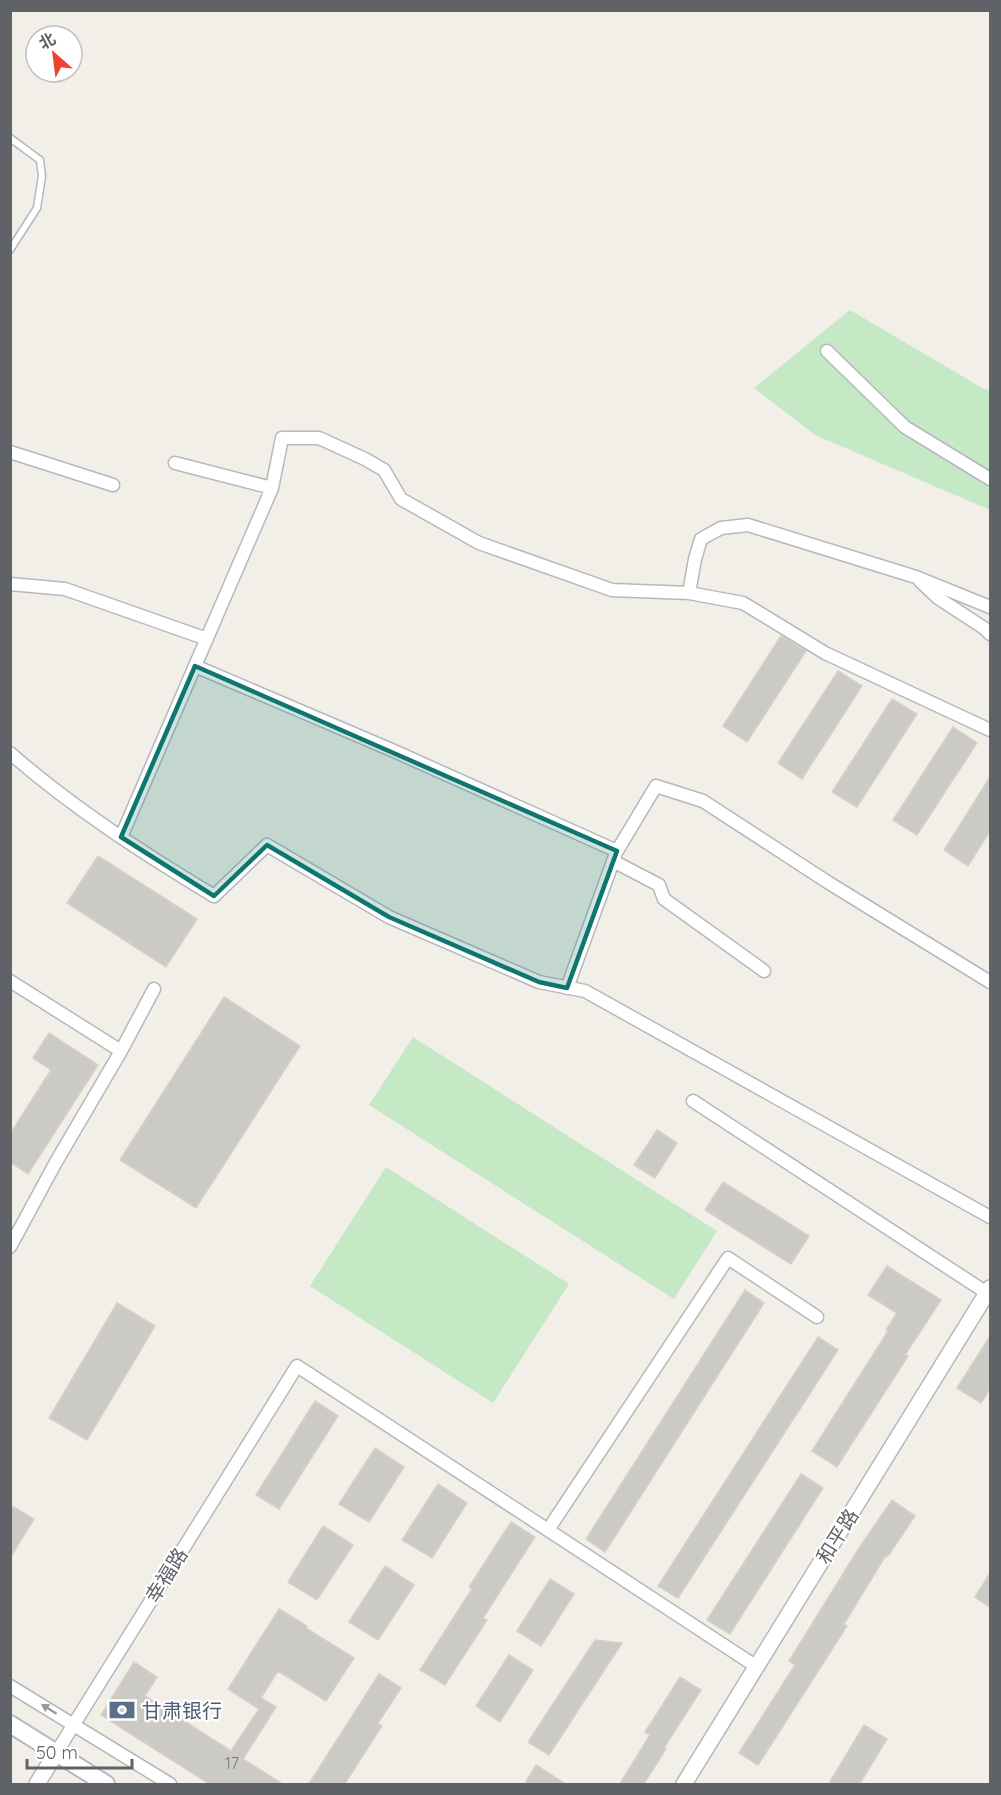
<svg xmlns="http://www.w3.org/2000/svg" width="1001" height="1795" viewBox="0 0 1001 1795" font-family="Quicksand,'Noto Sans SC',sans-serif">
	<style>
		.green { fill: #c5e8c5 }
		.building { fill: #cccac5; stroke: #d6d1c6; stroke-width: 1.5 }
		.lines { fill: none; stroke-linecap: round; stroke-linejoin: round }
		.service-casing { stroke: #b5b8bc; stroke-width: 9 }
		.minor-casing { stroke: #b5b8bc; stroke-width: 15 }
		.tertiary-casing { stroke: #b5b8bc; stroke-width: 18 }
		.secondary-casing { stroke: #b6babf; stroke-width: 20 }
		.service { stroke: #fff; stroke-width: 6 }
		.minor { stroke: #fff; stroke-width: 12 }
		.tertiary { stroke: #fff; stroke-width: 15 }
		.secondary { stroke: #fff; stroke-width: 16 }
		.oneway { fill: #979a9d }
		.marked { fill: #0f766e; fill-opacity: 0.2; stroke: #0f766e; stroke-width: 4.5; stroke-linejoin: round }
		.labels { text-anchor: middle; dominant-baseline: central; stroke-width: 4.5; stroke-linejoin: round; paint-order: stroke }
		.number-label { font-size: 16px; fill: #7a7d7f }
		.street-label { font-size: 20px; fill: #5f6368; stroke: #fff }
		.service-label { font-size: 20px; fill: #4e5e75; stroke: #fff; text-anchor: start }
	</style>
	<rect width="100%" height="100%" fill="#f1efe8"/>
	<path class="green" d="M850,310L984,389L990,390V510L815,435L754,388Z
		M413,1037L717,1231L674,1299L369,1105Z
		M386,1167L569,1284L493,1403L310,1286Z"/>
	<path class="building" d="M781,636L806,651L747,742L723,726Z
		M838,671L862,686L802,779L778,763Z
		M892,699L917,714L857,807L832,792Z
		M953,727L977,743L917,835L893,820Z
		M990,777V831L968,866L944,850Z
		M98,856L197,919L166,967L67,903Z
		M224,997L300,1046L196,1208L120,1160Z
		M49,1033L98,1065L28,1174L10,1162V1134L51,1070L33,1058Z
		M657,1130L677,1143L655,1178L634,1165Z
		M723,1182L809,1236L791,1264L705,1210Z
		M887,1266L941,1300L905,1355L908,1356L837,1467L812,1451L888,1331L886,1330L897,1313L868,1295Z
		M745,1290L764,1303L605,1552L586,1539Z
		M117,1303L155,1326L87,1440L49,1418Z
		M990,1336V1389L981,1403L957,1388Z
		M818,1337L838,1350L678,1598L658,1586Z
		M315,1401L338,1416L279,1509L256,1495Z
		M375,1448L404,1467L369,1522L339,1504Z
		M801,1474L823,1488L730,1634L707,1620Z
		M438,1484L467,1503L432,1558L402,1540Z
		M892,1500L915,1516L888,1556L886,1555L844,1624L847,1626L758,1765L739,1753L795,1665L789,1661L859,1548Z
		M10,1505L34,1519L10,1558Z
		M511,1522L535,1537L483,1618L487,1620L445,1685L420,1670L472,1589L469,1587Z
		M323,1526L353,1545L317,1600L288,1582Z
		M385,1566L414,1585L378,1640L349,1622Z
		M990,1573V1607L975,1597Z
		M550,1579L574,1594L541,1646L517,1631Z
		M279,1609L307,1626L306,1628L354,1658L326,1701L278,1671L261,1698L276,1707L243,1759L284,1785H211L101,1715L134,1662L157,1677L145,1696L231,1751L259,1709L228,1689Z
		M595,1640L622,1643L549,1755L528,1742Z
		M509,1655L533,1670L500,1722L476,1706Z
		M379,1674L401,1688L378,1723L382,1726L344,1785H308Z
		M680,1677L701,1690L664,1748L666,1749L643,1785H619L650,1735L645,1732Z
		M864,1725L887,1739L859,1785H828Z
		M536,1765L567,1785H524Z"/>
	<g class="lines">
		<g class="service-casing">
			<path id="service" d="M10,138L40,160L42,176L37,208L10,250"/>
		</g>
		<g class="minor-casing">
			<path id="minor" d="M827,351L905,427L990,479
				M10,452L113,485
				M175,463L272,488
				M920,581L938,598L984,628L990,634
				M10,584L65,589L207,639
				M689,593L695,559L701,539L721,528L748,525L916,577L990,607
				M195,666L394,751L617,851L656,786L703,801L829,883L990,982
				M10,753C73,808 143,853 214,896L267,845L389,917L539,982L585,991L990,1217
				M121,837L272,488L282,438H319L365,459L384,470L401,499L479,543L612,590L689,593L743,603L825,653L990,730
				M613,861L659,885L664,899L764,971
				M10,981L121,1051
				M567,988L615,856
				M693,1101L990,1295
				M10,1247L56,1162L121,1051L154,989
				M757,1667L548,1530L728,1258L817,1317
				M10,1686L170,1784
				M56,1753L297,1366L548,1530"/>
		</g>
		<g class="tertiary-casing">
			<path id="tertiary" d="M37,1784L56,1753
				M684,1784L990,1288"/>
		</g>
		<g class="secondary-casing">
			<path id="secondary" d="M10,1724L106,1784"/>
		</g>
		<use href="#service" class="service"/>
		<use href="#minor" class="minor"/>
		<use href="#tertiary" class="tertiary"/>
		<use href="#secondary" class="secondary"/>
	</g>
	<defs><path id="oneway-solid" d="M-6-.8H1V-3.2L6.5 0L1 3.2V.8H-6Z" transform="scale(1.5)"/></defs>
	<use class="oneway" href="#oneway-solid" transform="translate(49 1709) rotate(-148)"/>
	<path class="marked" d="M195,666L617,851L567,988L539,982L389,917L267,845L214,896L121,837Z"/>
	<defs>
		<g id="bank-bare" transform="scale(2.07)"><path d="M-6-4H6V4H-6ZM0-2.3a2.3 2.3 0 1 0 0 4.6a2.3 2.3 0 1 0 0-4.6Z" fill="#5c6f8a" stroke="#fff" stroke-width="2.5" paint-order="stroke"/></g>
	</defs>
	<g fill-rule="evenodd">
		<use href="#bank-bare" x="122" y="1710"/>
	</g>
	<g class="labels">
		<g class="number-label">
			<text x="232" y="1763">17</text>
		</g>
		<g class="street-label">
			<text transform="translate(837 1536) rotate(-58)">和平路</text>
			<text transform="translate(166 1575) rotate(-58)">幸福路</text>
		</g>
		<g class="service-label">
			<text x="142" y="1710">甘肃银行</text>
		</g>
	</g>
	<rect width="1001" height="1795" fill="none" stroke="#5f6368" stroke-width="24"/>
	<g transform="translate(54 54) rotate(332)"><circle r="28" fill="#ffffff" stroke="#bfc1c3" stroke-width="1.5"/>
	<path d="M0-4.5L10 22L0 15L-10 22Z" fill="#ea4335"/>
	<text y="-9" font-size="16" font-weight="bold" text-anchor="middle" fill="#5f6368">北</text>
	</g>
	<path d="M27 1759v9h105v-9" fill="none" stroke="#5f6368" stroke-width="3"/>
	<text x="36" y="1759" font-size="18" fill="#5f6368" stroke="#ffffff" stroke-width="4.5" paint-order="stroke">50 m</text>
</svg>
